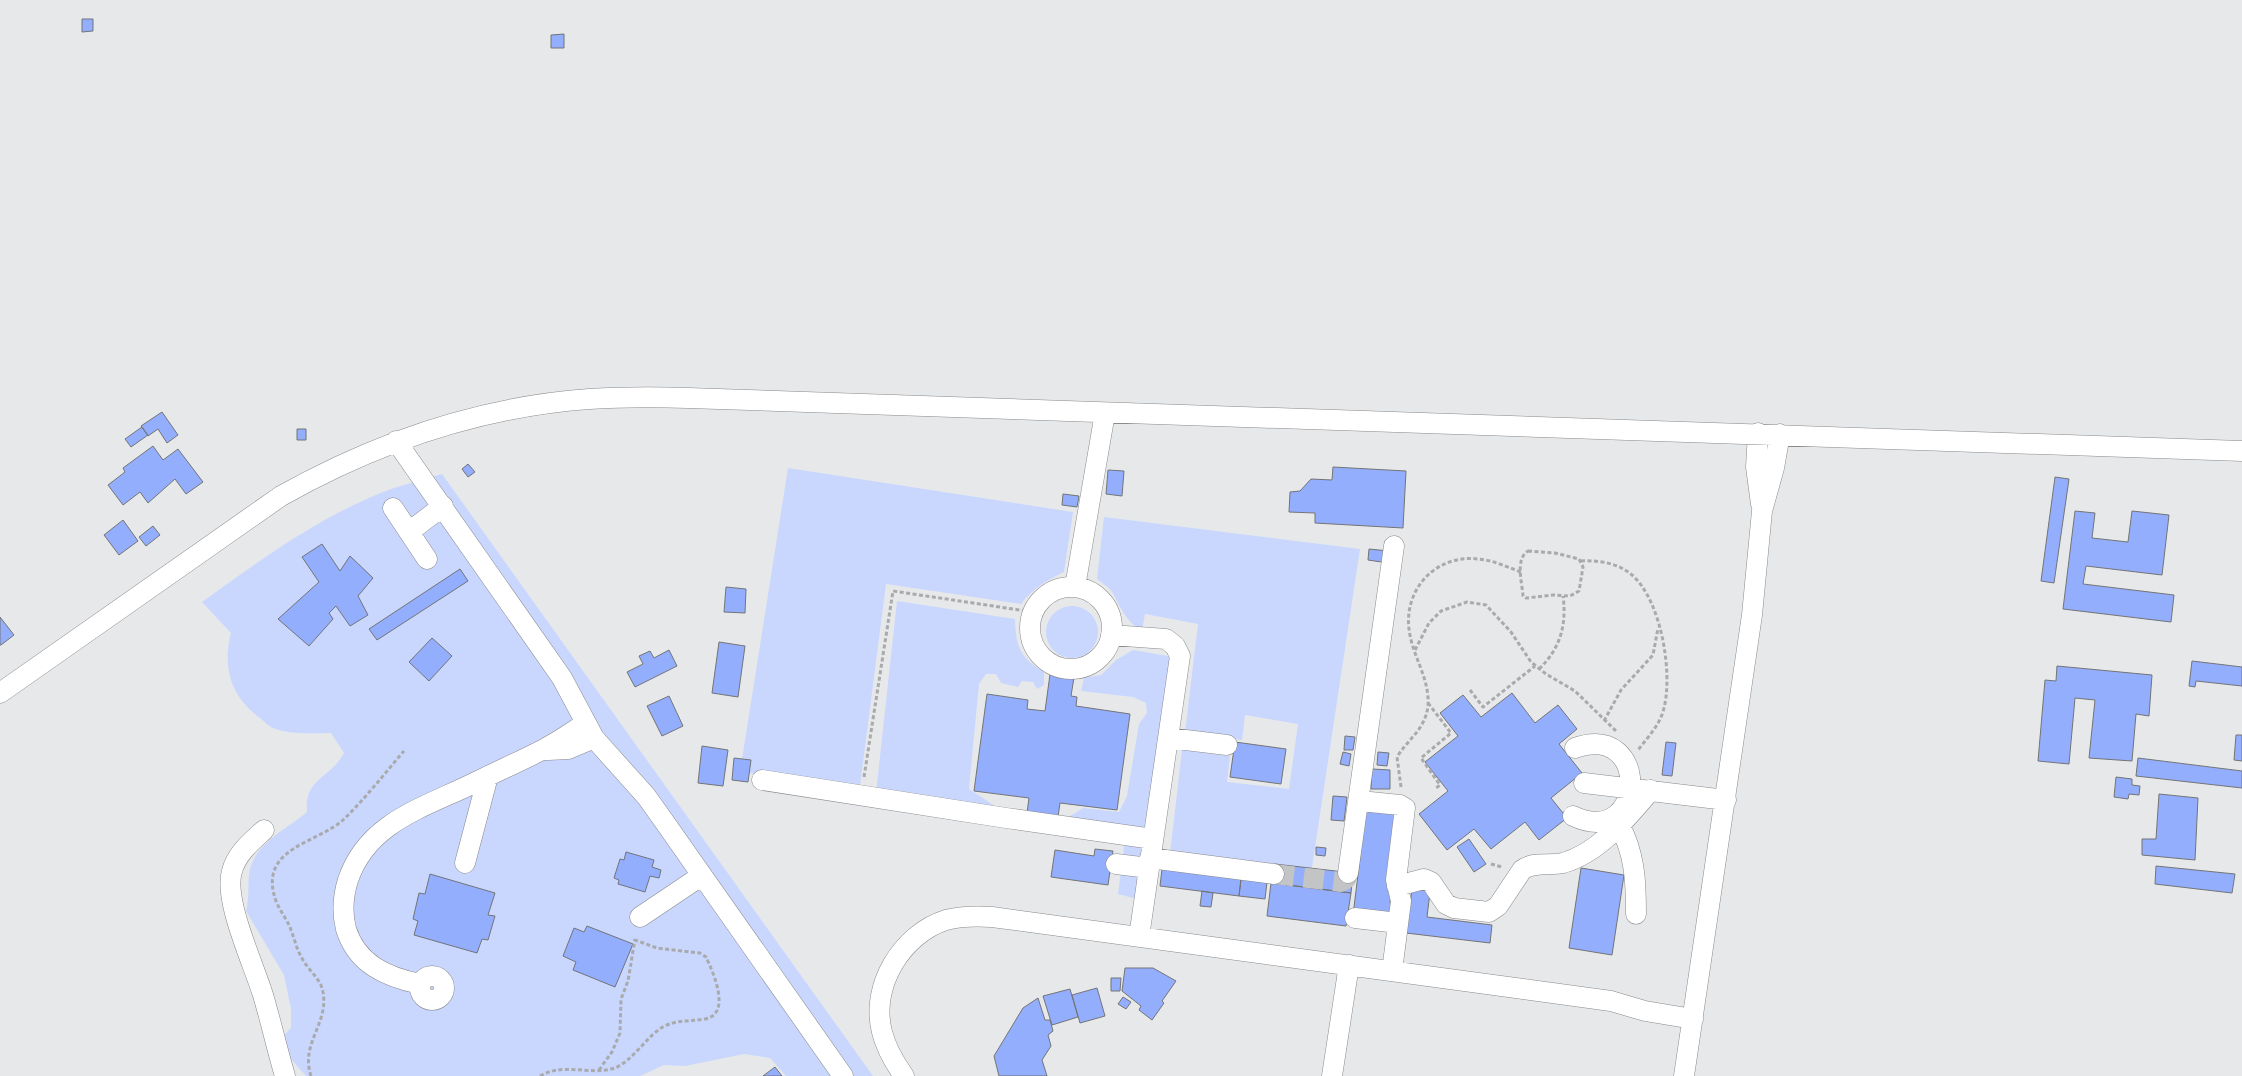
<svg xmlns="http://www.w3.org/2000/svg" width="2242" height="1076" viewBox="0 0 2242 1076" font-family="'Noto Sans',sans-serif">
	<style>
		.green { fill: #c9d7ff }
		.building { fill: #94aefe; stroke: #737476 }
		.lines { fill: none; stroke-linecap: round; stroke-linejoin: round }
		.street-tunnel { stroke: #c3c4c6; stroke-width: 20; stroke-dasharray: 20 10; stroke-linecap: butt }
		.street-casing { stroke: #88898b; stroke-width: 21 }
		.path { stroke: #a9aaab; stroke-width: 3; stroke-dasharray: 4 2.5; stroke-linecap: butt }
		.street { stroke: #fff; stroke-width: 20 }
	</style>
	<rect width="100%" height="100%" fill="#e7e8ea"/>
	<path class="green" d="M788,468L1073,512L1064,572C1047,580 1033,588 1021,604L886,584L860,786L740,772Z
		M442,474L873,1076H786L770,1058L744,1054L685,1066L664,1065L640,1076H306L284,1051L282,1037L291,1028V1009L284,975L246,911C250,897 247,882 250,869C257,842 287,829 307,812C304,778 330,779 344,753L331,733C312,733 290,735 273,728C268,726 264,721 260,718C231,697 222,668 231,633L202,602C262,559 324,513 394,488C410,483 426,479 442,474Z
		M1104,517L1360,549L1311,874L1170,853L1182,750L1230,756L1227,782L1289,789L1298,724L1245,715L1242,740L1185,733L1198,624L1145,614L1142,630C1126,623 1121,607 1112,592C1109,587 1102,583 1097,579Z
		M897,601L1015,619C1016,648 1020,657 1044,672V685L1037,689L1033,682L1022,681L1018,687L1001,683L996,674H986L979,684L969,789L1004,812L876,793Z
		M1046 632a26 26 0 1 1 52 0a26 26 0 1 1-52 0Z
		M1133,650L1168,656L1175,675L1144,901L1118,894L1126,832L1059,823L1083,808L1119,812L1127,796L1139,724L1147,713L1146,703L1133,697L1081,691L1084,678L1101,675L1116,660Z"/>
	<path class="building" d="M82,19H93V31L82,32Z
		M564,34V48H551V35Z
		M162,412L178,435L167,443L158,429L148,436L141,426Z
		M142,427L148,435L131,447L125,439Z
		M297,429H306V440H297Z
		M153,446L163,460L178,449L203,482L186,494L175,479L148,503L140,492L123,505L108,485L125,472L123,468Z
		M468,464L475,472L468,477L462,469Z
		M1333,467L1406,471L1403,528L1315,523V513L1289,512L1290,492L1300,491L1311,479L1332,480Z
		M1108,470L1124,471L1122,496L1106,494Z
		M2055,477L2069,479L2054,583L2041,581Z
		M1063,494L1079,496L1077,507L1062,505Z
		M2075,511L2095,513L2092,538L2128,542L2132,511L2169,515L2162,575L2086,566L2083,584L2174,595L2171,622L2063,609Z
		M123,520L138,541L119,555L104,535Z
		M153,526L160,535L146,546L139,537Z
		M322,544L340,571L350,556L373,578L358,596L368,615L350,626L336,606L329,613L333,619L309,646L278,619L319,582L302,557Z
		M1369,549L1389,551L1388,563L1368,560Z
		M460,569L468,581L377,640L369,629Z
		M726,587L746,589L745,613L724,612Z
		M0,617L14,635L1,645H0Z
		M432,638L452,656L429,681L409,662Z
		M719,642L745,646L738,697L712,693Z
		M669,650L677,666L635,687L627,672L643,664L639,656L650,651L654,658Z
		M2192,661L2242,667V686L2196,681L2195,687L2189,686Z
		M2057,666L2152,675L2149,716L2136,714L2132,761L2089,758L2095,700L2075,698L2069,764L2038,761L2045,680L2056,681Z
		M1051,667L1075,671L1071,696L1077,697L1076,706L1130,714L1117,810L1060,803L1057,824L1026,820L1029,798L974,791L987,694L1028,700L1027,709L1045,711Z
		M1512,693L1535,723L1558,705L1577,729L1559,744L1582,773L1551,798L1567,818L1539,840L1525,822L1491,849L1474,829L1447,850L1419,814L1448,791L1425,762L1458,736L1440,713L1463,695L1481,717Z
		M669,696L683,726L662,736L647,706Z
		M2236,735H2242V761L2234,760Z
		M1345,736L1355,737L1353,750H1344Z
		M1235,742L1286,749L1281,784L1230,777Z
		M1666,742L1676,743L1672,776L1662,775Z
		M702,746L728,750L723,786L698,783Z
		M1343,752L1351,754L1349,766L1340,764Z
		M1378,752L1389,753L1387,766L1377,765Z
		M734,758L751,760L748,782L732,780Z
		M2138,758L2242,771V788L2136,776Z
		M1372,769L1390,770V789H1371Z
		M2116,777L2132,779V785L2140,786L2139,795L2129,794L2128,799L2114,797Z
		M2159,794L2198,798L2195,860L2142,855V839H2156Z
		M1333,796L1347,797L1344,821L1331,820Z
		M1366,810L1401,815L1390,903L1394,904L1392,920L1353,915Z
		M1469,839L1486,864L1474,872L1457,847Z
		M1316,847L1326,848L1325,856L1316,855Z
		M1095,849L1113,851L1108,885L1051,877L1055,850L1094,856Z
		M626,852L654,860L652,867L661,870L659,878L650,876L645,892L618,884L619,880L614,878L620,859L624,860Z
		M1275,864L1353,873L1351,893L1273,883Z
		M2156,866L2235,874L2232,893L2155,884Z
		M1581,868L1624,875L1612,955L1569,948Z
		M1162,869L1241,879L1239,896L1160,886Z
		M430,874L495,893L488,915L495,916L488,940L482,939L477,953L414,935L418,921L413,919L419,893L425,894Z
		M1241,879L1267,882L1265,899L1239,896Z
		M1413,882L1431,884L1427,917L1492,925L1490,943L1406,933Z
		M1271,883L1351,893L1346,926L1267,916Z
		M1202,891L1213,893L1211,907L1200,906Z
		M587,926L633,944L615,987L573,970L576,962L563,956L574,928L584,932Z
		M1125,968H1153L1176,981L1162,1001L1164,1003L1152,1020L1139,1010L1141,1006L1122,991Z
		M1111,978H1121L1120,991H1111Z
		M1097,988L1105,1016L1080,1023L1072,995Z
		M1070,989L1078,1017L1052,1025L1043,996Z
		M1123,997L1131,1002L1126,1009L1118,1004Z
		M1038,998L1045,1020H1050L1053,1031L1048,1035L1051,1046L1042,1060L1047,1076H999L994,1056L1023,1008Z
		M775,1067L782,1076H763Z"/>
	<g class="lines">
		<path class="street-tunnel" d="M1274,874L1341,882L1346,879L1348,873"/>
		<g class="street-casing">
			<path id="street" d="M1758,433L1756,467L1761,504
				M396,441L562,678L594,738L646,796L661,817L843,1076
				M393,508L427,559
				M409,532L443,506
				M1075,587L1105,413
				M1030 628a41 41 0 1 1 82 0a41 41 0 1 1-82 0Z
				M1111,635L1166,639L1175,646L1180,656L1139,937
				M0,693L281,496C377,442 479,407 589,399C622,397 655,397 688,398L2242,451
				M1169,738L1227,745
				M548,750L568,749L594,738
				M762,780L1006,818L1153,839
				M1584,783L1726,800
				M1370,802L1400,805L1405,808L1396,880L1401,901L1392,971
				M1573,816C1646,850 1652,721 1575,748
				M1619,824C1635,854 1636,881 1636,914
				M264,830C251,842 237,853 232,871C223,900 254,965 263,995C271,1022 277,1049 285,1076
				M1150,858L1274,874
				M465,863L488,776
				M1116,864L1149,868
				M1348,873L1394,546
				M1397,886L1424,879L1431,882L1446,904L1454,908L1489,912L1498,906L1522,870C1533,861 1550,866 1563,863C1599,853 1627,818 1651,790
				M640,917L701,876
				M1355,918L1398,923
				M420 988a12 12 0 1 1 24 0a12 12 0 1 1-24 0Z
				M420,984C386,977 357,964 346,929C342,913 343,896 348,880C368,821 426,807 476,782C498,771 521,761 544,749C558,742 572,732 586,723
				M904,1076C894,1062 886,1048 882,1032C870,986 902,934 946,920C961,916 976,916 992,917L1611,1001L1645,1011L1693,1019
				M1332,1076L1349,965
				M1684,1076L1752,615L1762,511L1774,468L1780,434"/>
		</g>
		<path class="path" d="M1528,551L1555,553L1579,559L1583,567L1579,591L1570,596L1553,595L1526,598L1523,596C1522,582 1515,559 1528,551Z
			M1581,561C1599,560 1618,563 1632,575C1661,600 1673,672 1664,708C1660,725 1648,737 1638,750
			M1415,650L1429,623L1441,611L1467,602L1486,605L1511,632L1531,662L1546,674L1575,691L1616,731
			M1539,669C1560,649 1567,625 1563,596
			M1470,690L1483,707L1535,666
			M1428,703L1451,733L1421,758L1440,785L1435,789
			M1604,721L1621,690L1653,655L1658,628
			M864,777L893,591L1033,612
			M1401,787L1397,757C1408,739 1425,730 1428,706C1430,678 1412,656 1409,629C1404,588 1437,554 1478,559C1493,560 1507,567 1521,572
			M1491,864L1502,867
			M599,1070L612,1052L620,1033L621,999L628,981L635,939
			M311,1076C300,1043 329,1024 323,992C321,979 309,971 303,960C296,949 294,936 289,925C285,917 279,909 276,901C257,848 316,844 343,820C365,799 384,774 404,751
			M540,1076C564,1062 591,1076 615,1068C633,1060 645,1039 661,1028C676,1019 689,1022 705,1019C732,1014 713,972 706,957L700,953L657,948L635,940"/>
		<use href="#street" class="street"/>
	</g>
</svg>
